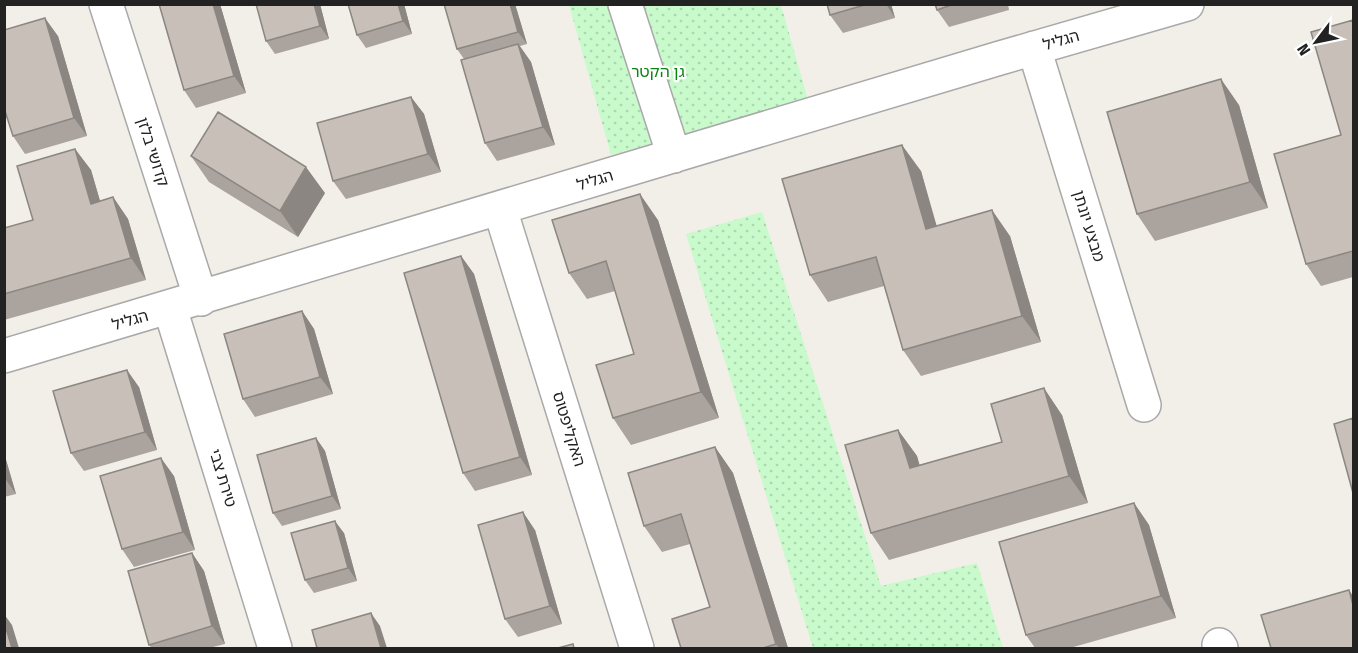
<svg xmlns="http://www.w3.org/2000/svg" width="1358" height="653" viewBox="0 0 1358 653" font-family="'Fira Sans Condensed','Noto Sans Hebrew',sans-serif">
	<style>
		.park { fill: url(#park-dots) }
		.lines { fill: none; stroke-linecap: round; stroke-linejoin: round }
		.minor-casing { stroke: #a9a9a9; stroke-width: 36 }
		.minor { stroke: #fff; stroke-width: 33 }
		.wall { fill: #aba49e }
		.shaded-wall { fill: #8b8681 }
		.building { fill: #c7bfb8; stroke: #8b8681; stroke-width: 1.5 }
		.labels { text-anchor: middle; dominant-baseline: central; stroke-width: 4.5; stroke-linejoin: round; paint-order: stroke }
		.street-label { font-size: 16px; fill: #222; stroke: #fff }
		.park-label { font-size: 16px; fill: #0c8416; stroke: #fff }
	</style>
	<defs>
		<pattern id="park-dots" width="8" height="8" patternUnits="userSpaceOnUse" patternTransform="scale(1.5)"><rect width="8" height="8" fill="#c8facc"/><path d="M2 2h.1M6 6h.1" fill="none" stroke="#acd6af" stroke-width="1.8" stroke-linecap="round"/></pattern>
	</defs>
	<rect width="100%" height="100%" fill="#f2efe9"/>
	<path class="park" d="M569,5H781L808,100L611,155Z
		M762,212L881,586L977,563L1003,648H813L686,234Z"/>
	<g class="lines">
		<g class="minor-casing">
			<path id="minor" d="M106,4L201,299
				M625,4L674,156
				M1034,48L1144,405
				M500,209L637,648
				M170,308L275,648
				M4,356L1000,58L1187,4
				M1219,645L1221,648"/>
		</g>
		<use href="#minor" class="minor"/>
	</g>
	<path class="wall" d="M220,4L246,93L196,108L184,90Z
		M256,4H320L329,39L275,54L266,41Z
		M404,4L412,34L366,48L357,35Z
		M515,4L527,44L520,46L531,62L555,145L497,161L485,143L464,59L457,49Z
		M827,4H891L895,18L843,33L830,15Z
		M935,4H1008L1009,10L949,27L937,10Z
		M1353,20V277L1321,286L1306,264L1341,135Z
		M58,36L87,136L25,154L13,136Z
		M411,97L424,114L441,172L346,199L333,181Z
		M1239,105L1268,208L1155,241L1137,214Z
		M75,149L91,170L100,201L113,197L128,219L146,280L4,320V228L33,220Z
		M191,156L325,193L298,237L209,182Z
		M921,171L936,226L1010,236L1041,342L921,376L903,350L884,286L828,302L810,275Z
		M658,220L719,418L631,445L613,418L634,354L615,291L587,299L569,273Z
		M461,256L474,274L532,475L475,491L463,473Z
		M302,311L314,329L333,394L255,417L243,399Z
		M139,387L157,450L84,471L71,453Z
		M1062,415L1088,503L889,560L871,533L898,430L917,456L919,465L1002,442Z
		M316,438L325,451L341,509L282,526L273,513Z
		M715,447L733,473L788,648H681L710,607L690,544L662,552L644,526Z
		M4,453L16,494L4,497Z
		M174,476L195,550L134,567L122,549Z
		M1134,503L1149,525L1176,618L1070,648H1035L1026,635Z
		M535,530L562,624L518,637L505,619Z
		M344,533L357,581L314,593L305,580Z
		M192,553L204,571L225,644L209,648H152L149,645Z"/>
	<path class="shaded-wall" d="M213,4H220L246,93L234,76Z
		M314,4H320L329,39L320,26Z
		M398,4H404L412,34L403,21Z
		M510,4H515L527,44L518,32Z
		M886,4H891L895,18Z
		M45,18L58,36L87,136L74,118Z
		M518,44L531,62L555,145L543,127Z
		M1221,79L1239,105L1268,208L1250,182Z
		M411,97L424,114L441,172L428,154Z
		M902,145L921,171L945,255L926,229Z
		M75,149L91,170L107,225L91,204Z
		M306,167L325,193L298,237L280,211Z
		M640,194L658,220L719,418L701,392Z
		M113,197L128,219L146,280L131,258Z
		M992,210L1010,236L1041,342L1022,316Z
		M461,256L474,274L532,475L520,457Z
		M302,311L314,329L333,394L320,377Z
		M127,370L139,387L157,450L145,432Z
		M1044,388L1062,415L1088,503L1069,476Z
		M898,430L917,456L928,494L910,468Z
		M316,438L325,451L341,509L332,496Z
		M715,447L733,473L788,648H779L776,644Z
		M4,453L16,494L4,477Z
		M161,458L174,476L195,550L183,532Z
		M1134,503L1149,525L1176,618L1161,596Z
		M523,512L535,530L562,624L550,606Z
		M335,521L344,533L357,581L348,568Z
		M192,553L204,571L225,644L212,626Z
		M1349,590L1353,596V605Z
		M371,613L380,626L387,648H381Z
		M4,614L12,625L19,648H12L4,622Z"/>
	<path class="building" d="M159,4H213L234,76L184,90Z
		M256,4H314L320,26L266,41Z
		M348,4H398L403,21L357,35Z
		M444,4H510L518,32L457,49Z
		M827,4H868L830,15Z
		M935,4H954L937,10Z
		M45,18L74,118L13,136L4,108V30Z
		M1353,20V251L1306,264L1274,154L1341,135L1311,32Z
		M518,44L543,127L485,143L461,60Z
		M1221,79L1250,182L1137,214L1107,112Z
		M411,97L428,154L333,181L317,123Z
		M218,112L306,167L280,211L191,156Z
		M902,145L926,229L992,210L1022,316L903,350L876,257L810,275L782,179Z
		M75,149L91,204L113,197L131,258L4,294V228L33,220L17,166Z
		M640,194L701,392L613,418L596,365L634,354L606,261L569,273L552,220Z
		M461,256L520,457L463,473L404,273Z
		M302,311L320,377L243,399L224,334Z
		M127,370L145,432L71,453L53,391Z
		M1044,388L1069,476L871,533L845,445L898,430L910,468L1002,442L991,404Z
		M1353,418V493L1334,424Z
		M316,438L332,496L273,513L257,455Z
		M715,447L776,644L763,648H681L672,619L710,607L681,514L644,526L628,473Z
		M161,458L183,532L122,549L100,476Z
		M1134,503L1161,596L1026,635L999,542Z
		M523,512L550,606L505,619L478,525Z
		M335,521L348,568L305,580L291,533Z
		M192,553L212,626L149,645L128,571Z
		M1349,590L1353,605V648H1271L1261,615Z
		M371,613L381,648H317L312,630Z
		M4,622L12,648H4Z
		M573,644L574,648H558Z"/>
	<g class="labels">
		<g class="street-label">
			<text transform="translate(1061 40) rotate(-16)">הגליל</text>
			<text transform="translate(153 152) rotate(72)">קדושי בלזן</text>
			<text transform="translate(595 180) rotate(-17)">הגליל</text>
			<text transform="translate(1089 226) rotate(73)">מבצע יונתן</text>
			<text transform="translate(130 320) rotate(-16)">הגליל</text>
			<text transform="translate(569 429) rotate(73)">האקליפטוס</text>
			<text transform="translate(223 478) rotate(73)">טירת צבי</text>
		</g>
		<g class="park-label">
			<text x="658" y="71">גן הקטר</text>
		</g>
	</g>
	<rect width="1358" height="653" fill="none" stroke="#222222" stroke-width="12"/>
	<g transform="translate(1316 42) rotate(238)" stroke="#ffffff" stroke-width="4.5" paint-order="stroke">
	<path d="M0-4.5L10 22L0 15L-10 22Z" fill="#222222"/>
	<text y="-9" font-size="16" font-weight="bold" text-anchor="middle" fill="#222222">N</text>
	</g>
</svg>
